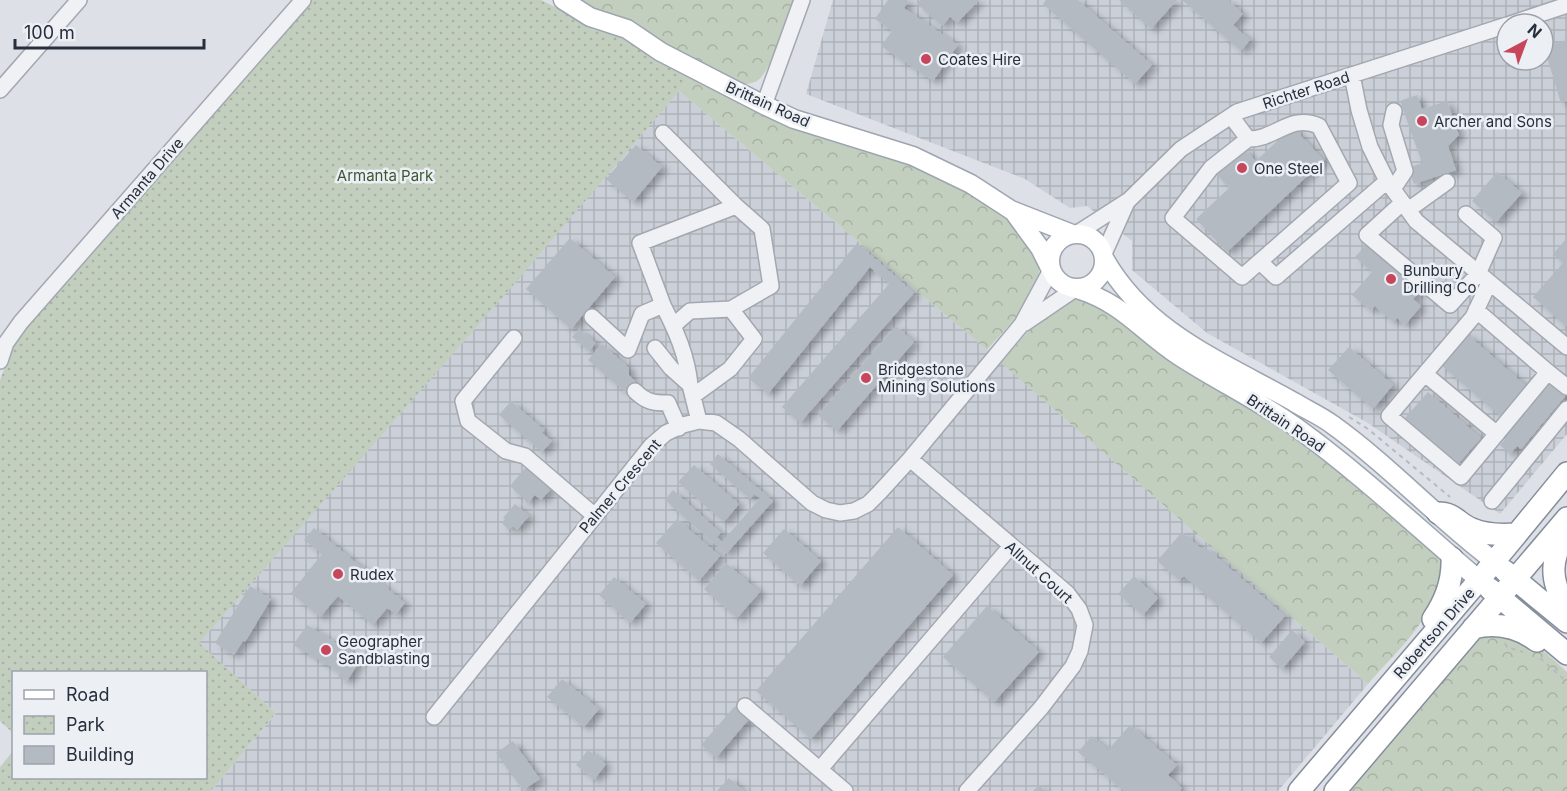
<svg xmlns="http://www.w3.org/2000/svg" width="1567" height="791" viewBox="0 0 1567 791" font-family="Inter,sans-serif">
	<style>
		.industrial { fill: url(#industrial-grid); fill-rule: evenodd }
		.forest { fill: url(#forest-crowns) }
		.park { fill: url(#park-dots) }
		.building { fill: #b4bac2; filter: url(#shadow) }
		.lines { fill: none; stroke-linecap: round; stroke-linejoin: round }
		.minor-casing { stroke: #a3a7b0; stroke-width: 18 }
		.major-casing { stroke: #9da5b1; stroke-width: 21 }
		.highway-casing { stroke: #858e9c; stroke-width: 24 }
		.path { stroke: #b7bbc1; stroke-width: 2; stroke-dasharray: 4.5 4.5; stroke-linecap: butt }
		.minor { stroke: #eff1f5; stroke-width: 15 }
		.major { stroke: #fff; stroke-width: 18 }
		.highway { stroke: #fff; stroke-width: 21 }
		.poi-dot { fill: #c7465b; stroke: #eceff4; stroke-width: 2 }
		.labels { text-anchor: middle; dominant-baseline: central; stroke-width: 5; stroke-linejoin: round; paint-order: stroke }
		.poi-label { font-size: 15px; fill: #272f3c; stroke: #eceff4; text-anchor: start }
		.street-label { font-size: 15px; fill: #272f3c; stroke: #eceff4 }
		.park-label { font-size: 15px; fill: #3c5735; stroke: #eceff4 }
	</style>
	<defs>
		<pattern id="industrial-grid" width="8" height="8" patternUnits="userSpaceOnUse" patternTransform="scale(1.5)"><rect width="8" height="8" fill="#cbd0d8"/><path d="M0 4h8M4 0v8" fill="none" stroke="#aeb3ba"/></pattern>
		<pattern id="forest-crowns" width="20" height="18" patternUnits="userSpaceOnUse" patternTransform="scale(1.5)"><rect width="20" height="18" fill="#c3cfbe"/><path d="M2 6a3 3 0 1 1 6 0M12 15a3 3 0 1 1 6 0" fill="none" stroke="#a8b2a4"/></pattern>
		<pattern id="park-dots" width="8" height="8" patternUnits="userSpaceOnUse" patternTransform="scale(1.5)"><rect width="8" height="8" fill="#c3cfbe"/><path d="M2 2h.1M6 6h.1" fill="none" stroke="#a8b2a4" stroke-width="1.8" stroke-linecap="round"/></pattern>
		<filter id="shadow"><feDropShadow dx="6" dy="3.5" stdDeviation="3" flood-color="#0004"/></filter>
	</defs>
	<rect width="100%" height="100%" fill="#dde0e6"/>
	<path class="industrial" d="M833,0H1567V434L1500,514L1368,423L1207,333L1132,270V241L1087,206L1070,208L1025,179L806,94ZM1507,24H1543V60H1507Z
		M679,91L987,350L1368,684L1278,791H211L276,713L198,643Z"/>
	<path class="forest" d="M582,0H795C788,18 772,71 757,81C750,85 741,84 734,84L647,34C628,15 603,17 582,0Z
		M692,76C725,94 758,115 793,128C823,140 855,146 886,155C931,168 992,198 1021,235C1028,244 1037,254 1039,267C1041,295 1004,330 987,350L679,91Z
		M1077,299L1097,302L1293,430L1438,553C1453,603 1397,650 1368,684L1001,363C1026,334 1040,313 1077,299Z
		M1481,634L1520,638L1546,653L1567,672V791H1347Z"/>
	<path class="park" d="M311,0H541L567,13L592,29L624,38L645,53L692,76L503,297L199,643L276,713L211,791H0V767L13,751L14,778H206V672H14L13,733L0,721V380L13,346L28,326Z"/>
	<path class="building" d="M888,0H907L909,1L904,8L958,45L933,81L881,46L892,31L875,19Z
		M920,0H979L957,23L950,17L942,26L917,4Z
		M1046,0H1078L1152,65L1135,84L1043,4Z
		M1119,0H1177L1151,29Z
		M1182,0H1228L1243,14L1233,25L1250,40L1241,51Z
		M1567,40V101L1561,103L1544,47Z
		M1417,95L1422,109L1447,101L1459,135L1448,146L1456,170L1414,184L1408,168L1422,163L1400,101Z
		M1292,127L1324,160L1227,252L1196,219L1229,188L1216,174L1243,148L1256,161Z
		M636,145L662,167L633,202L606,179Z
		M1497,172L1522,193L1496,222L1472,201Z
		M570,238L615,277L571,329L526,289Z
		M1567,238V327L1533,297L1563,263L1553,254Z
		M857,243L914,293L800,423L782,407L889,284L870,267L768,394L748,378Z
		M1366,245L1383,259L1388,254L1424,287L1413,299L1421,306L1405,325L1397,318L1393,322L1375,306L1371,311L1352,295L1372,272L1355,257Z
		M896,326L914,342L837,431L818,415Z
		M579,329L596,343L589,351L572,337Z
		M1466,333L1526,386L1500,416L1440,364Z
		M602,344L629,368V375L635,381L625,392L588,360Z
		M1349,347L1393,385L1373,409L1328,370Z
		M1550,377L1567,394L1521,449L1517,446L1510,454L1500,445L1507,437L1503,434Z
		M1428,392L1481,438L1458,464L1405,418Z
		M511,401L544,430L542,433L552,441L542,452L499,415Z
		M718,454L773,501L726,554L665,500L673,490L721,533L717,537L722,542L760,498L754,494L750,499L710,464Z
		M694,465L739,504L724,522L678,482Z
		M526,467L551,489L541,500L535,495L528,503L510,486Z
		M515,504L529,516L517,530L513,526L509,530L502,523L505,519L503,518Z
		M677,519L720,556L699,581L656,543Z
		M898,527L953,575L811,739L756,691Z
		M314,528L405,603L396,614L387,608L373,625L338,596L320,617L291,593L322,554L304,540Z
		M784,529L821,561L800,586L763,553Z
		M1182,532L1203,550L1205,547L1285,616L1261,643L1184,576L1179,580L1157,561Z
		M726,563L760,592L737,618L704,589Z
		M1134,576L1158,598L1143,615L1118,594Z
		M614,577L646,604L630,623L599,595Z
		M250,586L271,599L245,642L243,641L234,655L215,643Z
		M987,606L1039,652L994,702L943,657Z
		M307,625L358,656L356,660L359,662L347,681L338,676L340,672L293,645Z
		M1292,630L1305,642L1282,669L1269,657Z
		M562,679L599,709L584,727L547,697Z
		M735,706L749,719L716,758L701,745Z
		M1130,725L1177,765L1168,775L1182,788L1180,791H1124L1078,752L1092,736L1108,750Z
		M513,741L540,779L523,790L496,753Z
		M588,750L606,764L594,780L576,765Z
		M729,778L744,791H717Z
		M1039,785L1045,791H1033Z"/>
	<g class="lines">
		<g class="minor-casing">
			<path id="minor" d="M1510,24L1567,5
				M1352,75L1359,110L1370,147L1387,181L1416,221L1567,347
				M0,90L79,0
				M764,105L802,0
				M1231,116L1248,139C1275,140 1290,113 1319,126L1349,183L1242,277L1173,218L1211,168L1248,139
				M1393,189L1405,171L1391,125L1394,111
				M1402,203L1367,235L1450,305L1478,274L1494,238L1466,214
				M1408,210L1447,182
				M1076,234L1129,200L1181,149L1237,112L1507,25
				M1103,256L1127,202
				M1260,262L1276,277L1387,181
				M663,305L640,243L736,206L663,133
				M1476,310L1548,372L1461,477L1389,416L1473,317L1489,283
				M592,317L628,350L642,314L663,305C676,331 687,355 690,385
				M1025,323L1075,289
				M673,326L690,311L731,309L771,286L762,229L736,206
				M514,338L463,401L468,421L506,451L525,456L595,516
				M655,348L671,368L690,385L699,421
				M0,361L6,343L21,322L303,0
				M1548,372L1567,387
				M1425,374L1497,434
				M635,391C646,402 653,403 668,403L679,428
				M693,396L730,369L754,339L731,309
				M910,459L1067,593L1079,609L1085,625L1080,651L1073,666L1041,708L967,791
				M1492,501L1567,409
				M745,706L845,791
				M434,717L651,446L666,433L683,425L699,421L716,423L739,439L812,503L826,510L840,513L854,511L868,504L880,492L910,459L1022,324L1051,270
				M820,769L1011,546"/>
		</g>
		<g class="major-casing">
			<path id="major" d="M563,0L590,17L627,29L661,52L764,105L794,119L913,156L971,184L1011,210L1072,234
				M1013,211L1040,248L1050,268
				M1050 261a27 27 0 1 1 54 0a27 27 0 1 1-54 0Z
				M1104,258C1145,332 1223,362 1294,402C1307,410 1321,416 1333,425C1390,466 1438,519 1494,561
				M1077,289C1123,303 1142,332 1179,356C1219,382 1262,402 1300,430C1363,476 1420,530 1479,580"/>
		</g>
		<g class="highway-casing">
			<path id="highway" d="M1438,513C1455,513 1457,523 1472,529C1486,535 1500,535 1515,534
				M1567,529C1551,559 1548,579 1567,608
				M1505,571L1567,622
				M1490,589L1567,654
				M1433,619C1446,600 1453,581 1452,558
				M1473,628C1496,622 1517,626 1537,641
				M1299,791L1479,580L1567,473
				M1335,791L1567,518"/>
		</g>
		<path class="path" d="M1349,417L1368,429L1450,497
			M1505,643L1507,647L1523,652
			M1540,658L1567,682"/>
		<use href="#minor" class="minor"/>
		<use href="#major" class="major"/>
		<use href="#highway" class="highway"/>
	</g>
	<g class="poi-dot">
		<circle cx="926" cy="59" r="6"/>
		<circle cx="1422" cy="121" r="6"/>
		<circle cx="1242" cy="168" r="6"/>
		<circle cx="1391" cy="279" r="6"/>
		<circle cx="866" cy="378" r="6"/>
		<circle cx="338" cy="574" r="6"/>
		<circle cx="326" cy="650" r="6"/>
	</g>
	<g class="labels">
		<g class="poi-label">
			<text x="938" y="59">Coates Hire</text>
			<text x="1434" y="121">Archer and Sons</text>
			<text x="1254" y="168">One Steel</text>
			<text x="1403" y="270">Bunbury<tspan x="1403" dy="17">Drilling Co</tspan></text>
			<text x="878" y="369">Bridgestone<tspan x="878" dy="17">Mining Solutions</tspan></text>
			<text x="350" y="574">Rudex</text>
			<text x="338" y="641">Geographer<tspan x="338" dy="17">Sandblasting</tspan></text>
		</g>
		<g class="street-label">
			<text transform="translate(1306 90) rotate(-18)">Richter Road</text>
			<text transform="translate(768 104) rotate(24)">Brittain Road</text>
			<text transform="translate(147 178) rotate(-49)">Armanta Drive</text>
			<text transform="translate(1286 423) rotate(34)">Brittain Road</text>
			<text transform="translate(620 486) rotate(-50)">Palmer Crescent</text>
			<text transform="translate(1039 572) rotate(42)">Allnut Court</text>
			<text transform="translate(1434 633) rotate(-49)">Robertson Drive</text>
		</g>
		<g class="park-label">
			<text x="385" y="175">Armanta Park</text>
		</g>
	</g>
	<rect x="12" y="671" width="195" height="108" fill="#eceff4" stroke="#9da2aa" stroke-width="1.5"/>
	<rect x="24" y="690" width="30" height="9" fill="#ffffff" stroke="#9da2aa" stroke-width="1.5"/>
	<text x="66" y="701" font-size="18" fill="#272f3c">Road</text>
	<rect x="24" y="716" width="30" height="18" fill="url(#park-dots)" stroke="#9da2aa" stroke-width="1.5"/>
	<text x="66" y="731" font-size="18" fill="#272f3c">Park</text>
	<rect x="24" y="746" width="30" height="18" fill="#b4bac2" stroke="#9da2aa" stroke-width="1.5"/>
	<text x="66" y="761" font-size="18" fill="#272f3c">Building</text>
	<g transform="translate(1525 42) rotate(41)"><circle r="28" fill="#eceff4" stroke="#9da2aa" stroke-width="1.5"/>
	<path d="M0-4.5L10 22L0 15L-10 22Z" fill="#c7465b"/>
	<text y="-9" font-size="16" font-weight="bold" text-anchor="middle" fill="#272f3c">N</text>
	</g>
	<path d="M15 39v9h189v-9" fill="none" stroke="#272f3c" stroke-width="3"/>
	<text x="24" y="39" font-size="18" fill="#272f3c" stroke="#eceff4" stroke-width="4.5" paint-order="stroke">100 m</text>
</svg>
